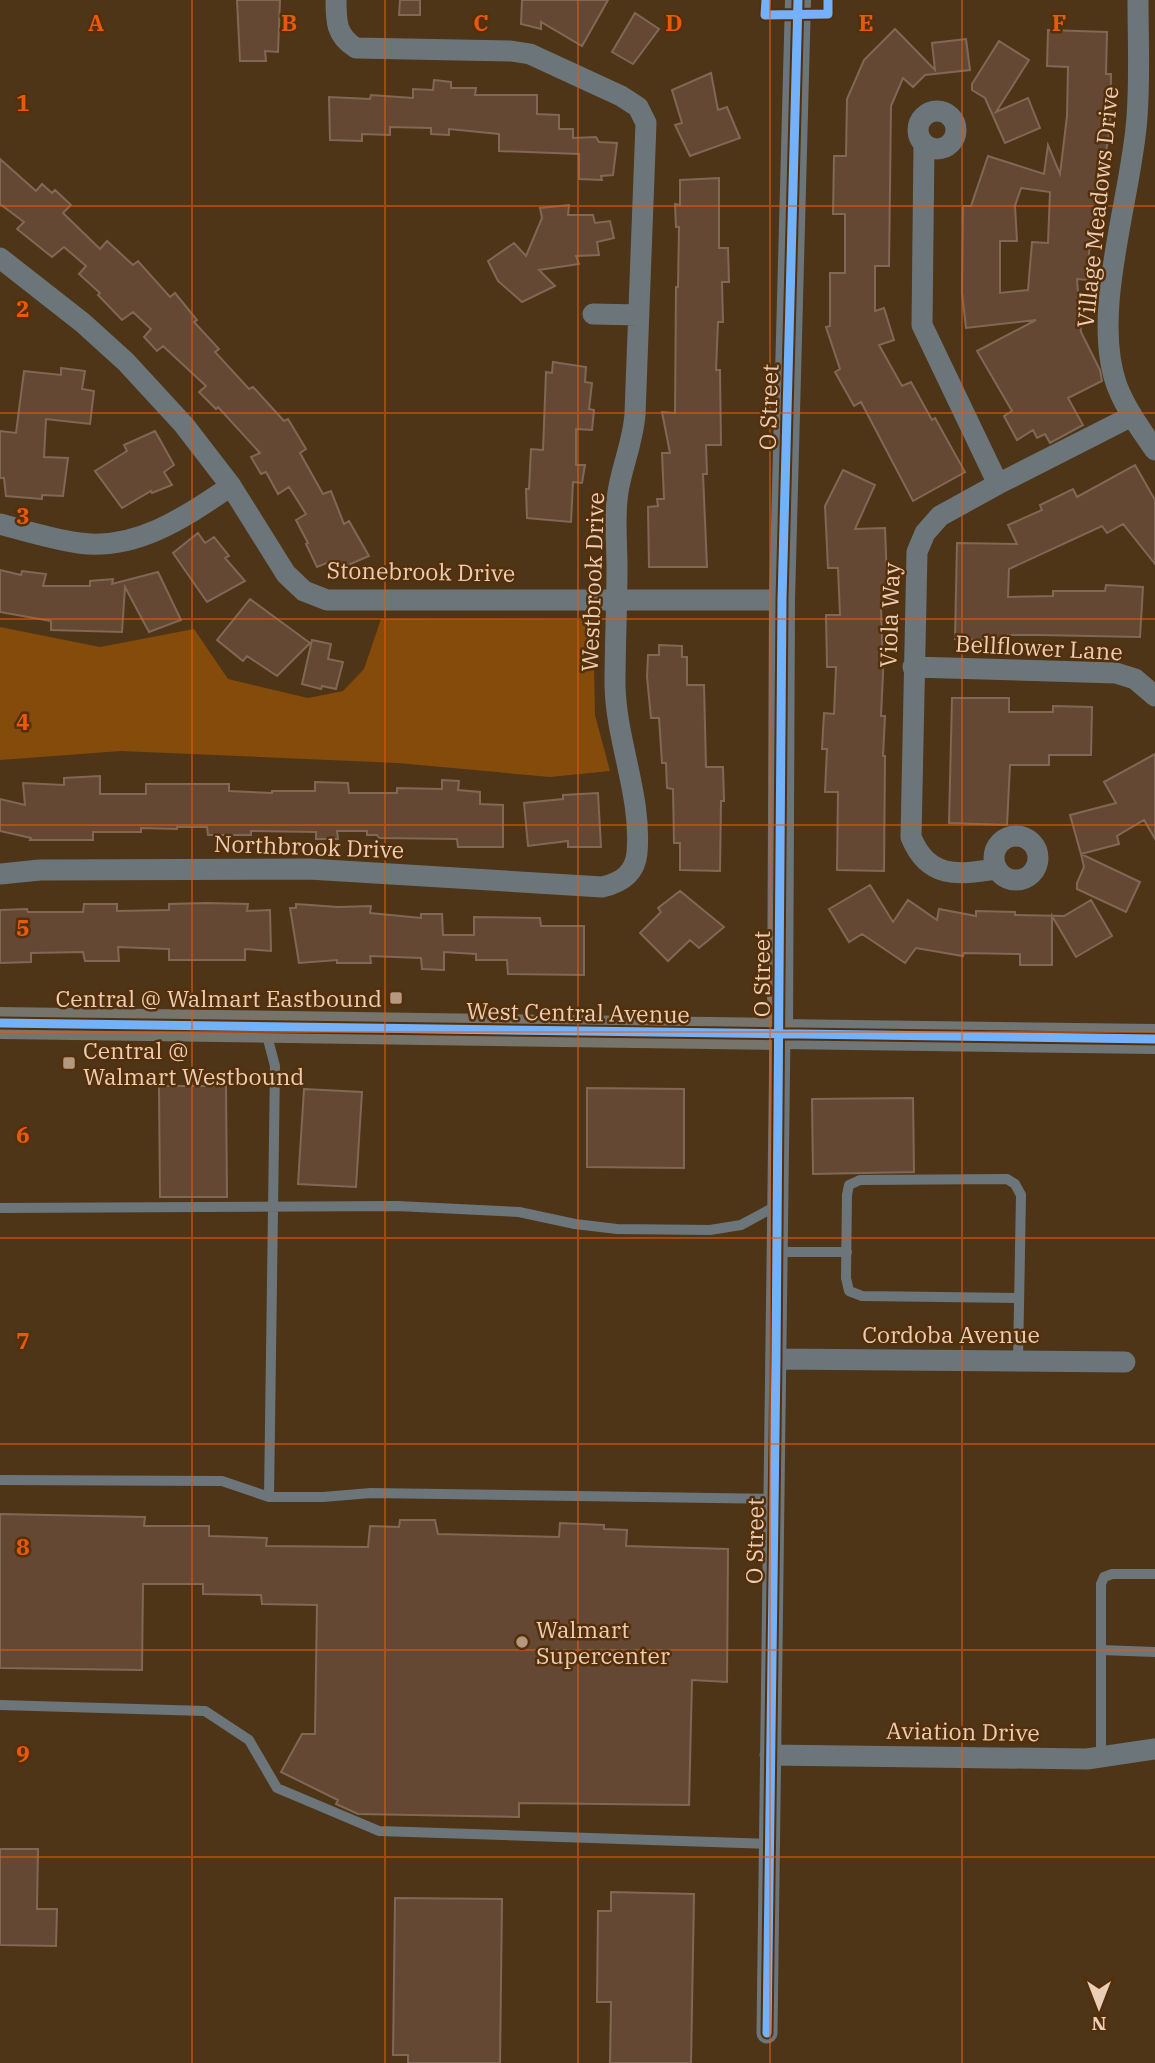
<svg xmlns="http://www.w3.org/2000/svg" width="1155" height="2063" viewBox="0 0 1155 2063" font-family="'IBM Plex Serif',serif">
	<style>
		.green { fill: #854b0b }
		.building { fill: #644833; stroke: #806856; stroke-width: 2; fill-rule: evenodd }
		.lines { fill: none; stroke-linecap: round; stroke-linejoin: round }
		.service { stroke: #6c767a; stroke-width: 10 }
		.minor { stroke: #6c767a; stroke-width: 21 }
		.tertiary { stroke: #6c767a; stroke-width: 26 }
		.secondary { stroke: #707675; stroke-width: 30 }
		.primary { stroke: #76746b; stroke-width: 32 }
		.cycleway-casing { stroke: #542f0a; stroke-width: 13 }
		.cycleway { stroke: #73b2f8; stroke-width: 9 }
		.grid { fill: none; stroke: #e8590c; stroke-width: 2; stroke-opacity: 0.55 }
		.poi-dot { fill: #b4987f; stroke: #542f0a; stroke-width: 2.5 }
		.labels { text-anchor: middle; dominant-baseline: central; stroke-width: 5; stroke-linejoin: round; paint-order: stroke }
		.street-label { font-size: 23px; fill: #ebceb7; stroke: #542f0a }
		.poi-label { font-size: 23px; fill: #ebceb7; stroke: #542f0a; text-anchor: start }
		.grid-label { font-size: 23px; text-anchor: middle; font-weight: bold; fill: #e8590c; stroke: #542f0a; stroke-width: 5; stroke-linejoin: round; paint-order: stroke }
	</style>
	<rect width="100%" height="100%" fill="#4e3517"/>
	<path class="green" d="M381,619L593,620L595,715L610,771L550,777L398,763L121,751L0,760V627L100,647L194,629L228,679L308,698L343,691L364,669Z"/>
	<path class="building" d="M237,0H280L278,52L265,51L266,61H240Z
		M400,0H420V15H399Z
		M522,0H608L582,46L541,22V29L521,24Z
		M635,13L659,29L633,64L612,52Z
		M895,29L935,70L932,43L966,39L970,70L925,75L913,87L903,78L891,106L889,266H875V311L884,308L894,340L879,345L902,386L911,382L932,420L935,418L965,472L913,501L861,402L854,406L835,372L840,369L826,327L830,326V273H845V214H833L834,156H846L847,99L864,60Z
		M1048,30L1107,32L1106,74H1111L1110,126L1097,212L1096,240H1090L1087,280L1077,279L1081,332L1100,370L1102,381L1068,398L1083,425L1050,443L1045,434L1037,438L1033,430L1017,440L1004,416L1012,411L977,351L1036,320L966,328L962,293L963,206H971L988,156L1044,174L1048,145L1060,174L1067,116L1068,67L1047,66ZM1021,188L1050,192L1048,243L1032,242L1028,290L1000,293V241H1017L1015,206Z
		M999,41L1029,60L996,112L1028,98L1040,128L1005,143L985,98L972,90V84Z
		M711,73L718,110L727,107L740,138L690,156L675,125L682,123L672,90Z
		M434,80L451,82V88H476L475,95H537V114L559,115V129H573V138L596,137L599,142L617,143L613,175L601,176L602,180L579,179V154L499,151V134L449,129V135L431,134V128L390,127V135L362,134V141L330,140L329,97L370,99L371,95L413,98V89L433,90Z
		M0,159L36,191L42,184L52,193L55,190L71,205L63,213L100,249L107,241L133,265L138,261L170,297L175,293L197,320L194,322L219,349L215,352L249,389L253,387L284,421L288,419L306,449L300,453L323,494L331,491L344,524L349,521L369,556L341,568L334,560L317,567L306,544L308,543L296,520L306,514L289,487L278,494L266,472L261,474L251,457L260,453L218,407L216,409L199,392L206,386L163,346L157,351L144,337L151,329L133,312L122,320L98,295L100,293L79,274L86,266L64,247L52,257L17,229L24,222L0,204Z
		M719,178V248H728L729,282H722L723,322H718L716,370H720L721,445H706L707,474H703L707,567H649L648,507L658,506L657,499H664L662,453H670L662,412L675,413L676,287H678L679,227H676L675,204L680,205V180Z
		M569,205L568,215H593L595,223L610,221L614,238L597,242L599,255L576,256L579,264L539,270L555,286L522,302L498,281L488,261L514,243L526,256L542,218L540,208Z
		M553,362L586,367L585,382L592,383L589,409L594,410L592,430L576,429V465H585L582,483L573,482L571,522L527,518L526,489H529L531,449L543,450L546,372L552,373Z
		M61,368L85,371L82,389L94,391L90,424L46,419L44,457L68,458L63,496L42,495V499L6,496L4,478H0V431L16,433L24,371L61,375Z
		M155,431L174,465L164,472L172,485L152,493L151,491L122,508L95,471L127,451L124,445Z
		M1135,465L1155,500V564L1123,524L1107,533L1102,526L1009,569L1008,597L1053,596V591H1105L1106,585L1143,587L1140,637L1039,635H1007L1006,641L955,639L957,543L1017,544L1008,525L1042,510L1040,505L1073,489L1077,497Z
		M843,470L875,485L855,529L885,528L888,607L881,608L883,674L881,716H885L883,756H885L884,871L837,870L838,792H825L827,749H822L824,713L834,714L836,667H827L826,615H840L838,568H828L825,506Z
		M198,533L205,543L214,537L229,556L225,558L245,581L207,602L173,553Z
		M0,570L21,575L22,571L46,574L43,586H90V581L113,579L112,584L158,572L181,620L149,632L125,587L122,632L51,630V621L0,612Z
		M250,599L310,643L277,676L247,656L243,661L217,640Z
		M312,640L331,644L328,659L343,662L336,689L322,686L321,689L302,684Z
		M659,645L682,646V657H687V685H704L706,767H723L724,801H721L720,871L680,870V843H674L673,789L667,788L666,763H662L659,718H651L647,677L648,655H659Z
		M952,698H1009V712H1053V706L1092,707L1091,755H1049V765H1010L1007,825L949,823Z
		M1155,754V839L1144,820L1117,836L1119,844L1081,854L1070,815L1116,803L1104,782Z
		M100,776V794H146V784H229V791L272,793V791H315V782L348,783L349,793H397V788L442,789V780L459,781L458,790L480,792V804L503,805V847H458L457,839L379,838L377,835H367V831H337L338,839H316V832L251,831V835H208L207,827H177V829L141,828V832H93V840H30L31,838L0,831V799L25,805L23,783L64,785V778Z
		M598,793L601,847H568V841L528,846L524,803L563,799V795Z
		M1081,854L1140,882L1126,912L1077,889V883L1084,867Z
		M870,885L893,922L908,900L937,920L939,909L976,916V911L1015,912V915L1064,916L1091,900L1112,936L1076,957L1052,916V965H1020V954L964,953L963,956L916,948L905,963L862,934L849,942L829,909Z
		M680,891L724,927L699,948L690,940L668,961L640,933L661,912L658,908Z
		M207,903L248,904L247,911L270,910L271,951L245,949V960H169V949L118,947L119,961H85L83,952L31,953V962L0,963V910L27,909L28,912H83L84,904H117V911L169,910V904Z
		M296,904L338,907L371,906L370,913L421,918V914H442L443,935H474V917L540,918L541,926H584V975L508,974L507,960H476V954L444,952V970L422,969L421,958L370,956L371,963H337V960L299,963L290,908H296Z
		M159,1086H226L227,1197H160Z
		M587,1088L684,1089V1168L587,1167Z
		M304,1089L362,1092L356,1187L298,1184Z
		M913,1098L914,1172L813,1174L812,1099Z
		M0,1514L145,1517L144,1526H209V1536L267,1538L266,1546L368,1547L370,1526L399,1527L400,1520H435L438,1534L559,1537L560,1523L604,1525V1529L627,1530L626,1546L728,1549L727,1682L692,1680L689,1805L519,1803V1817L358,1814L336,1804L338,1800L281,1772L302,1734H315L317,1605L262,1604L261,1595L203,1594V1584H143L142,1670L0,1668Z
		M0,1849H38L37,1909H57L56,1946L0,1945Z
		M611,1892L694,1894L691,2063H610L611,2002H597L598,1911H611Z
		M395,1898L502,1899L500,2063H408V2055H393Z"/>
	<g class="lines">
		<path class="service" d="M265,1028L275,1066L269,1497
			M0,1208L397,1206L519,1212L575,1224L617,1229L710,1230L741,1225L778,1205
			M777,1252H847
			M1018,1361L1021,1195L1015,1184L1007,1179L860,1180L849,1185L847,1195L846,1278L849,1291L862,1296L1019,1298
			M0,1480L222,1481L269,1497H323L371,1493L774,1499
			M1101,1650L1155,1652
			M0,1705L205,1711L249,1740L277,1788L379,1831L769,1844
			M1101,1757V1584L1104,1577L1112,1574H1155"/>
		<path class="minor" d="M1138,0C1138,39 1140,78 1137,117C1132,196 1090,312 1117,386C1126,409 1141,430 1155,450
			M918 130a19 19 0 1 1 38 0a19 19 0 1 1-38 0Z
			M924,144L922,325L998,484
			M0,258L83,323L126,362L184,425L231,486L286,574L304,591L327,600H782
			M593,314L639,315
			M0,524C26,531 52,539 79,543C136,551 185,517 231,486
			M913,667L1116,673L1135,679L1155,696
			M994 858a22 22 0 1 1 44 0a22 22 0 1 1-44 0Z
			M996,869C957,875 928,879 911,837L917,552L925,533L940,516L998,484L1132,416
			M0,874L40,870L309,869L602,887C620,883 635,874 637,853C642,796 616,741 615,685C615,645 617,606 617,567C617,543 614,516 618,492C622,466 633,442 635,414L646,123L638,107L621,96L530,54L511,51L356,48C336,36 336,21 336,0
			M776,1359L1125,1362
			M770,1755L1087,1759L1155,1749
			M767,2033L780,1034"/>
		<path class="tertiary" d="M780,1034L782,600L798,0"/>
		<path class="secondary" d="M780,1034L1155,1039"/>
		<path class="primary" d="M0,1023L780,1034"/>
		<g class="cycleway-casing">
			<path id="cycleway" d="M766,0L765,15L828,14V0
				M0,1023L1155,1039
				M767,2033L776,1359L782,600L798,0"/>
		</g>
		<use href="#cycleway" class="cycleway"/>
	</g>
	<path class="grid" d="M192,0V2063M385,0V2063M578,0V2063M770,0V2063M962,0V2063M0,206H1155M0,413H1155M0,619H1155M0,825H1155M0,1032H1155M0,1238H1155M0,1444H1155M0,1650H1155M0,1857H1155"/>
	<g class="poi-dot">
		<rect x="389" y="991" width="14" height="14" rx="3.5"/>
		<rect x="62" y="1056" width="14" height="14" rx="3.5"/>
		<circle cx="522" cy="1642" r="7"/>
	</g>
	<g class="labels">
		<g class="street-label">
			<text transform="translate(1097 207) rotate(-84)">Village Meadows Drive</text>
			<text transform="translate(768 407) rotate(-88)">O Street</text>
			<text transform="translate(421 571) rotate(1)">Stonebrook Drive</text>
			<text transform="translate(592 582) rotate(-88)">Westbrook Drive</text>
			<text transform="translate(889 615) rotate(-88)">Viola Way</text>
			<text transform="translate(1039 647) rotate(3)">Bellflower Lane</text>
			<text transform="translate(309 846) rotate(2)">Northbrook Drive</text>
			<text transform="translate(761 974) rotate(-90)">O Street</text>
			<text transform="translate(578 1012) rotate(1)">West Central Avenue</text>
			<text x="951" y="1334">Cordoba Avenue</text>
			<text transform="translate(754 1541) rotate(-89)">O Street</text>
			<text transform="translate(963 1731) rotate(1)">Aviation Drive</text>
		</g>
		<g class="poi-label">
			<text x="382" y="998" text-anchor="end">Central @ Walmart Eastbound</text>
			<text x="83" y="1050">Central @<tspan x="83" dy="26">Walmart Westbound</tspan></text>
			<text x="536" y="1629">Walmart<tspan x="536" dy="26">Supercenter</tspan></text>
		</g>
	</g>
	<g class="grid-label">
		<text x="96" y="31">A</text>
		<text x="289" y="31">B</text>
		<text x="481" y="31">C</text>
		<text x="674" y="31">D</text>
		<text x="866" y="31">E</text>
		<text x="1059" y="31">F</text>
		<text x="23" y="111">1</text>
		<text x="23" y="317">2</text>
		<text x="23" y="524">3</text>
		<text x="23" y="730">4</text>
		<text x="23" y="936">5</text>
		<text x="23" y="1143">6</text>
		<text x="23" y="1349">7</text>
		<text x="23" y="1555">8</text>
		<text x="23" y="1762">9</text>
	</g>
	<g transform="translate(1099 2007) rotate(180)" stroke="#542f0a" stroke-width="5" paint-order="stroke">
	<path d="M0-5L12 26L0 18L-12 26Z" fill="#ebceb7"/>
	<text y="-10" font-size="19" font-weight="bold" text-anchor="middle" fill="#ebceb7">N</text>
	</g>
</svg>
